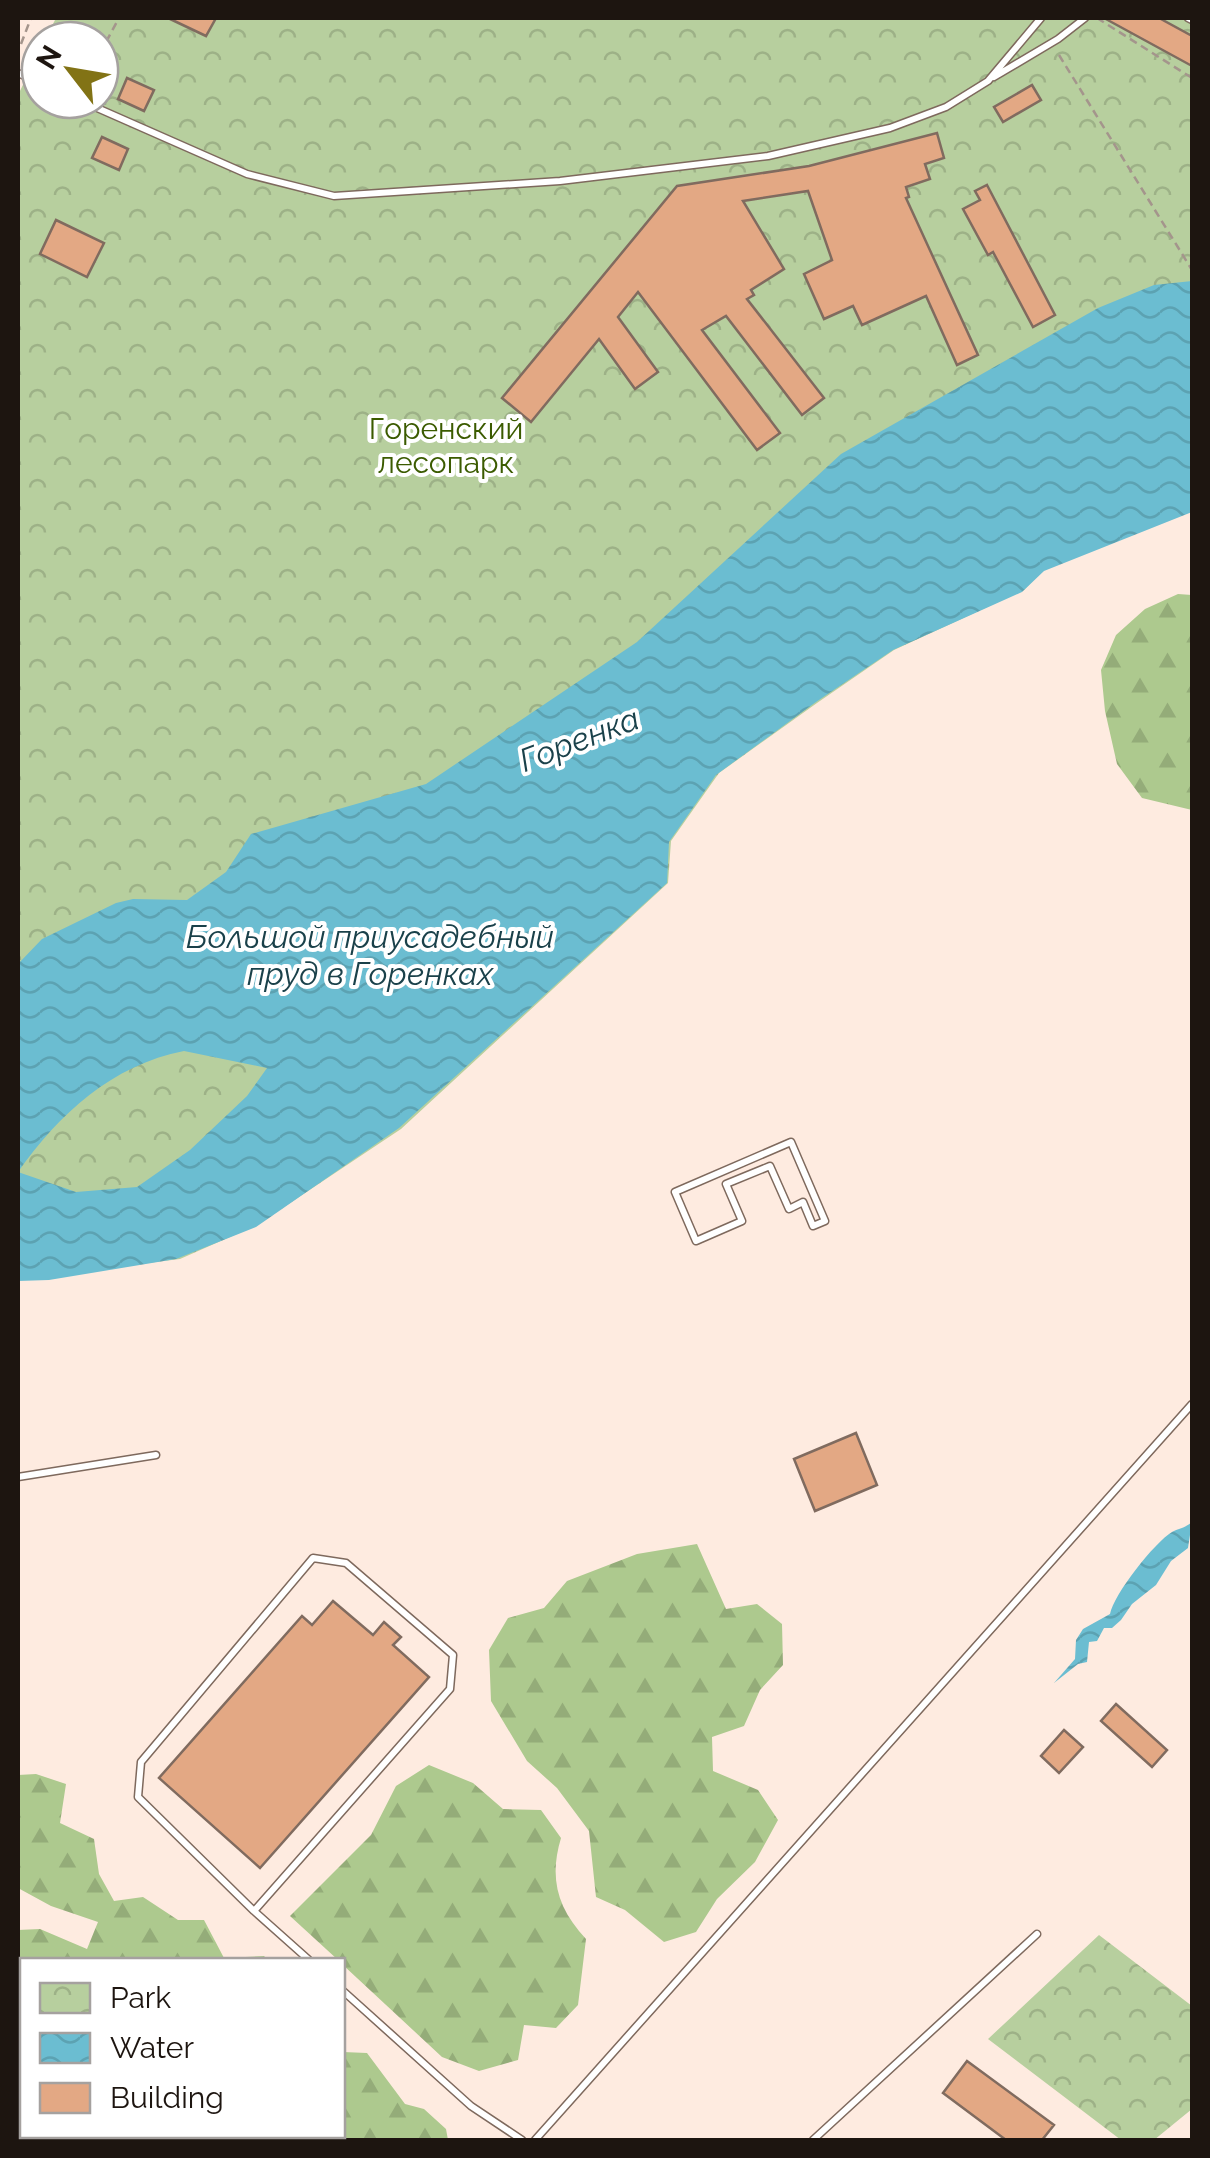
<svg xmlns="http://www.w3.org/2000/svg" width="1210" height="2158" viewBox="0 0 1210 2158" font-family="Raleway,sans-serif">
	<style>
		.forest { fill: url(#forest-firs) }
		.park { fill: url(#park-crowns) }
		.water { fill: url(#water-waves); fill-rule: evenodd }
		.building { fill: #e3a884; stroke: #806b5f; stroke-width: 2.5 }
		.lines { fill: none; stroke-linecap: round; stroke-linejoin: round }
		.service-casing { stroke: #7e695d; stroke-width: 9 }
		.path { stroke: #a4958c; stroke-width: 2.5; stroke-dasharray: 8 5; stroke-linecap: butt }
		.service { stroke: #fff; stroke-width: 6 }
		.labels { text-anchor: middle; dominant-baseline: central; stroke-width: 8; stroke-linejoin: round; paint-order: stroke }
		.park-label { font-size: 30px; fill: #3b5b00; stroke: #fff }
		.water-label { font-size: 32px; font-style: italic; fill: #1a414a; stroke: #fff }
	</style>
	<defs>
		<pattern id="forest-firs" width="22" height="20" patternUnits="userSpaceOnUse" patternTransform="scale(2.5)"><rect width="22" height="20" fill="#adc98e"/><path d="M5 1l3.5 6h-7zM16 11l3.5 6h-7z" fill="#94ac79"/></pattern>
		<pattern id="park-crowns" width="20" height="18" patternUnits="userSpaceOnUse" patternTransform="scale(2.5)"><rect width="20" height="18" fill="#b7cf9e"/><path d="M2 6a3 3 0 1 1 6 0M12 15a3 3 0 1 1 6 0" fill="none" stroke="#9db187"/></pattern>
		<pattern id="water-waves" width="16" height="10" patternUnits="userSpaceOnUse" patternTransform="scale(2.5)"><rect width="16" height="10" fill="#6bbdd1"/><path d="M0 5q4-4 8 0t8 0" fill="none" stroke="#5ca2b2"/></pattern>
	</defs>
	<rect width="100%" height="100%" fill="#feebe0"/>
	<path class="forest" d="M1178,594L1192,595V810L1142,798L1117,764L1105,711L1101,670L1116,635L1145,609Z
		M697,1544L726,1609L757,1604L782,1624L783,1665L760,1690L744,1726L712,1737L713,1771L758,1790L778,1820L755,1862L717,1899L696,1932L664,1942L625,1910L596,1897L589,1831L557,1788L527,1761L491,1701L489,1650L508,1618L544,1608L567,1581L637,1554Z
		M429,1765L473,1783L503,1809L541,1810L561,1838C549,1878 557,1908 586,1939L578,2005L556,2028L524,2025L518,2060L479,2071L442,2057L343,1965L342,1960H338L290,1916L371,1835L396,1786Z
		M36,1774L66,1784L60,1823L94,1839L99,1874L114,1901L143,1897L178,1920H204L224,1958L264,1956L268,1960H22V2136H342L343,2052L367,2053L405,2104L424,2109L446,2129L448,2140H18V1930L40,1929L87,1949L98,1922L51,1906L18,1888V1775Z"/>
	<path class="park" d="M56,18H1192V511L1043,570L1024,590L894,650L817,703L719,773L671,841L668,883L401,1129L257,1225L180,1259L18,1279V95L40,50V100H100V40H45Z
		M1099,1935L1192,2006V2109L1154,2140H1121L988,2039Z"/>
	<path class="water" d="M1192,281V512L1044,571L1022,592L893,650L816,702L716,775L669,842L667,883L399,1128L256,1227L176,1259L49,1280L18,1281V964L42,939L116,903L133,899L187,900L226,872L251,834L426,784L637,642L841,454L1098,308L1154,285ZM184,1051L267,1068L247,1096L190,1150L137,1187L76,1192L18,1172C59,1114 112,1065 184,1051Z
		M1192,1522L1188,1548L1171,1561L1156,1585L1132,1604L1121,1620L1112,1628H1104L1097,1641L1089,1642L1087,1662L1078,1664L1054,1683L1075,1659L1076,1640L1083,1629L1110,1614C1114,1594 1154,1543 1172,1532C1180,1528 1185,1528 1192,1522Z"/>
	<path class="building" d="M168,18H216L206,36Z
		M1104,18H1159L1192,36V66Z
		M127,78L154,90L144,111L118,99Z
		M1032,85L1041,100L1003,122L994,107Z
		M937,133L944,158L925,164L930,179L906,187L909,197L906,198L978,355L957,365L926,296L862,325L853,306L824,319L804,274L832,260L808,191L743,201L784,269L751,290L754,295L747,299L824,398L802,415L726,316L702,330L780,433L757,450L638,292L618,317L658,372L635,389L599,339L531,422L502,398L677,186L809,166Z
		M102,137L128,149L119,170L92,158Z
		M987,185L1055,315L1033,327L993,252L988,255L963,209L980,200L975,191Z
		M56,220L104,243L87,277L40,254Z
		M856,1433L877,1485L815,1511L794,1459Z
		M333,1601L373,1635L384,1622L401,1637L393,1645L429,1677L260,1868L159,1778L302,1616L312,1625Z
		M1116,1704L1167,1750L1152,1767L1101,1721Z
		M1064,1730L1083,1747L1059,1773L1041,1756Z
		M967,2061L1054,2125L1042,2140H1006L943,2093Z"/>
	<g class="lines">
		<g class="service-casing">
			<path id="service" d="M1188,18L1192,20
				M18,73L40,83
				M994,77L1058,39L1085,18
				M79,100L247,174L334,196L560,181L768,156L890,128L946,107L988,81L1041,18
				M791,1142L825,1221L813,1226L803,1202L789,1209L770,1166L726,1184L742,1221L696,1241L675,1192Z
				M18,1477L156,1455
				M254,1911L450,1689L453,1655L346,1563L313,1558L141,1762L138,1797L254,1911L309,1960
				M342,1990L471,2106L522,2140
				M535,2140L1192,1404
				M813,2140L1037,1934"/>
		</g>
		<path class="path" d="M1097,18L1192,78
			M21,44L31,18
			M100,53L119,18
			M1059,55L1192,270"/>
		<use href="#service" class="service"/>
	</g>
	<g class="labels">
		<g class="park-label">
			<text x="446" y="428">Горенский<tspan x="446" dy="34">лесопарк</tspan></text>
		</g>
		<g class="water-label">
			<text transform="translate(579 739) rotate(-21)">Горенка</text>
			<text x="370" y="936">Большой приусадебный<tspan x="370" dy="37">пруд в Горенках</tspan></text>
		</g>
	</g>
	<rect width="1210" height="2158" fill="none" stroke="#1d1510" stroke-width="40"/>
	<rect x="20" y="1958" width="325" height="180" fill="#ffffff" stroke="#a5a19f" stroke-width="2.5"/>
	<rect x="40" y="1983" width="50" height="30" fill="url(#park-crowns)" stroke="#a5a19f" stroke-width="2.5"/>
	<text x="110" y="2008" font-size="30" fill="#1d1510">Park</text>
	<rect x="40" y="2033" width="50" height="30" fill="url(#water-waves)" stroke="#a5a19f" stroke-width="2.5"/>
	<text x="110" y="2058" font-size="30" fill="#1d1510">Water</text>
	<rect x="40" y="2083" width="50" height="30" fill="#e3a884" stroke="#a5a19f" stroke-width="2.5"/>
	<text x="110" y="2108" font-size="30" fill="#1d1510">Building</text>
	<g transform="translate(70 70) rotate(301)"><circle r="48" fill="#ffffff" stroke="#a5a19f" stroke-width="2.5"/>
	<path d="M0-8L18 38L0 25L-18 38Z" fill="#827315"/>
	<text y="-15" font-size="28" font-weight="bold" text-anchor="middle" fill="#1d1510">N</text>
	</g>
</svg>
